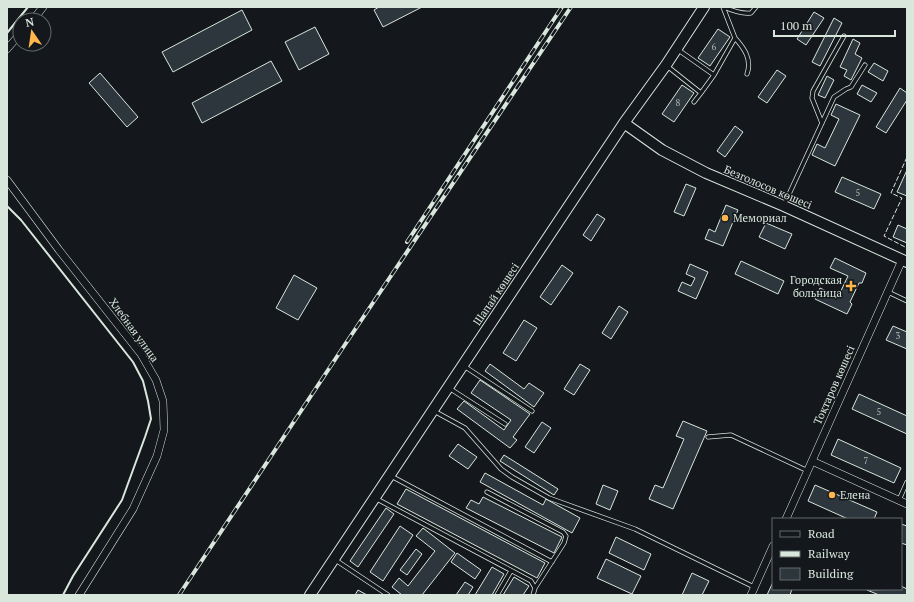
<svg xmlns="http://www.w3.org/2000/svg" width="914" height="602" viewBox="0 0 914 602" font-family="'PT Serif',serif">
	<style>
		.building { fill: #2c363c; stroke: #d8e6dc }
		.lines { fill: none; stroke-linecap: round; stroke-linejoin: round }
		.lane-casing { stroke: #d8e6dc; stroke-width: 5 }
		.street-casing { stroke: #d8e6dc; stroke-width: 8 }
		.secondary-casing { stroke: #d8e6dc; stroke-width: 12 }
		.lane { stroke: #14181c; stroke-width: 3.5 }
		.street { stroke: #14181c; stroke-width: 7 }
		.secondary { stroke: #14181c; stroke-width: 10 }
		.rail-casing { stroke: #d8e6dc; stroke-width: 4 }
		.rail { stroke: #14181c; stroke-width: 2.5; stroke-dasharray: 8; stroke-linecap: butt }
		.fence { stroke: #d8e6dc; stroke-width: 1; stroke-dasharray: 5 2; stroke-linecap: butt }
		.wall { stroke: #d8e6dc; stroke-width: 2 }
		.poi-dot { fill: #ffb74d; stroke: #14181c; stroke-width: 1.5 }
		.labels { text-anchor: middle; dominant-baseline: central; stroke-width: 3; stroke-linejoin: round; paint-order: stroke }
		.number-label { font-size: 9px; fill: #adbab4 }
		.street-label { font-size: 11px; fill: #d8e6dc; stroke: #14181c }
		.poi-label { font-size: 11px; fill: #d8e6dc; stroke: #14181c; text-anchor: start }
	</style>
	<rect width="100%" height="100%" fill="#14181c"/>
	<path class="building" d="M379,7H422L383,27L374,10Z
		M242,10L252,30L173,72L162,52Z
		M814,12L824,18L806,45L797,39Z
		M834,18L842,23L820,66L812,62Z
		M315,27L329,54L299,70L285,42Z
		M718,29L730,37L710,66L698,58Z
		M853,39L860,43L855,54L862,58L851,80L844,76L847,70L840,67Z
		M271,61L282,81L202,123L192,103Z
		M874,63L888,71L883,81L868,72Z
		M777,70L786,76L767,103L758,97Z
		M100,73L138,117L127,127L89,83Z
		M827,76L834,80L825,98L818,95Z
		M682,85L694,93L674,122L662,114Z
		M862,85L877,93L871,102L857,94Z
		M900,88L907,93V100L886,133L876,127Z
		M836,104L860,115L835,166L812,155L817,144L825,148L839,119L831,115Z
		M735,126L743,132L725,157L717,151Z
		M907,170V196L897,192Z
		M842,177L881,194L874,209L835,192Z
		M686,184L696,188L684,216L674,212Z
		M726,205L738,210L723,246L705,239L709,229L715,232Z
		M597,214L605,219L591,241L583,235Z
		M766,223L792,234L785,249L759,237Z
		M898,225L907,229V243L893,237Z
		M835,258L866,273L862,283H859L850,302L852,304L847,314L815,299L820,288L838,297L848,276L830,268Z
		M741,261L784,281L778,294L735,274Z
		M690,264L708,272L696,299L678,291L682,282L691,286L695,278L686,274Z
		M562,265L573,273L551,305L540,297Z
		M294,275L317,288L298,320L276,308Z
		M619,306L628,312L611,339L602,333Z
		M524,320L537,328L516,361L503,353Z
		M893,326L907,332V349L886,340Z
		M490,364L524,389L529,383L544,393L534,407L485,371Z
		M580,364L590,370L574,395L564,389Z
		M480,380L530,414L513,437L517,440L510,448L457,409L464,401L504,430L511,420L471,393Z
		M859,394L907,416V434L852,409Z
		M683,421L707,431L673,509L649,499L655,485L663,488L684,439L676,436Z
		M542,422L551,428L534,453L525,447Z
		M838,439L901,468L894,483L831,455Z
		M458,444L477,457L468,469L449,456Z
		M504,455L558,489L554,495L500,461Z
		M485,473L543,505L546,499L580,518L572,533L480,482Z
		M603,485L618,491L610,510L596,504Z
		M815,485L877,512L874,519H848L808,501Z
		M406,489L545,563L537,578L397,504Z
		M483,497L562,537L554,553L466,508L471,500L479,504Z
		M386,508L394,514L358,567L350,561Z
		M901,524L907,526V545L901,543Z
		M400,526L413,535L383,581L370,572Z
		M423,528L455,553L422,595H402L392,587L399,578L408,586L435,551L416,536Z
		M616,537L651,554L644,570L609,553Z
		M416,549L422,554L407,575L400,570Z
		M457,553L481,570L475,579L451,562Z
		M606,559L641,576L632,594L597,578Z
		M492,567L504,574L492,595H475Z
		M692,573L709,581L702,595H682Z
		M514,577L529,586L523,595H503Z
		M465,582L473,587L468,595H456Z
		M773,582V589H792L790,595H767Z
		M901,586L907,589V595H879L867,590L901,589Z
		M358,590L367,595H355Z"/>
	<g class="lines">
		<g class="lane-casing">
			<path id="lane" d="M724,7C733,11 741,14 751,13L756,7
				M735,38C745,49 752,60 747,74
				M677,49L714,75L735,38L723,7
				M667,66L701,93L714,75
				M694,102L701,93
				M822,123L812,98L813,91L844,36
				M784,205L834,97L846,89L851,87L865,65
				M888,292L907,301
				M464,366L532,411
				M449,388L505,424
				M434,411L465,428L501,469L512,477L549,498L635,529L754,587
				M708,437L731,435L808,471
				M391,476L552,562
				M487,492L563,532L566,536L564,543L535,588
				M375,498L531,581L535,588L533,595
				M899,500L907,482
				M334,559L388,595
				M497,595L511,571"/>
		</g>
		<g class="street-casing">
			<path id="street" d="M33,20L43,7
				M7,49L20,34
				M7,180L59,250L141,354L156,380L163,401L164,430L157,456L133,509L79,595
				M812,461L907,504
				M786,519L902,260
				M751,595L773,546"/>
		</g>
		<g class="secondary-casing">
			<path id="secondary" d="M624,123L662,150L706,173L784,206L907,262
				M310,595L624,123L666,65L704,7"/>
		</g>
		<use href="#lane" class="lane"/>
		<use href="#street" class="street"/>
		<use href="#secondary" class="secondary"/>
		<g class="rail-casing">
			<path id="rail" d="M407,242L562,7
				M179,595L342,349L571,7"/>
		</g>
		<use href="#rail" class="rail"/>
		<path class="fence" d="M907,157L891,193L902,198L884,236L907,248"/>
		<path class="wall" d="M7,33L28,7
			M7,206L21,220L133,362L143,381L148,401L151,419L145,437L122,500L73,576L63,595"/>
	</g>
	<g class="poi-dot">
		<circle cx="725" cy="218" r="4"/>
		<path d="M849 280h4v4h4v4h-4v4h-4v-4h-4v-4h4z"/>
		<circle cx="832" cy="495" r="4"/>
	</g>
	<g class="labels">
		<g class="number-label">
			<text x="714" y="47">6</text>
			<text x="678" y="103">8</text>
			<text x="858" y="193">5</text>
			<text x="898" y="336">3</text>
			<text x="879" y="412">5</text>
			<text x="866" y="461">7</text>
		</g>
		<g class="street-label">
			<text transform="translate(768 187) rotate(23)">Безголосов көшесі</text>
			<text transform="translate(496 294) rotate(-56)">Шапай көшесі</text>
			<text transform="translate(134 330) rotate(54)">Хлебная улица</text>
			<text transform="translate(834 385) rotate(-66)">Тоқтаров көшесі</text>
		</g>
		<g class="poi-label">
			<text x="733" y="218">Мемориал</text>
			<text x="842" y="280" text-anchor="end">Городская<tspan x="842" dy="13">больница</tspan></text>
			<text x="840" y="495">Елена</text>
		</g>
	</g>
	<rect width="914" height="602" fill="none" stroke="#d8e6dc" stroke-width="16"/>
	<rect x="772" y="518" width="130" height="72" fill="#14181c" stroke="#626a69"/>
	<rect x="780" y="531" width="20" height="6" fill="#14181c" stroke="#626a69"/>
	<text x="808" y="538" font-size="12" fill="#d8e6dc">Road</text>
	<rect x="780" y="551" width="20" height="6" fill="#d8e6dc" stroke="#626a69"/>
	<text x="808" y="558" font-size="12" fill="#d8e6dc">Railway</text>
	<rect x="780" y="568" width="20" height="12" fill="#2c363c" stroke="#626a69"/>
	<text x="808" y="578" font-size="12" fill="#d8e6dc">Building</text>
	<g transform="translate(32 32) rotate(347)"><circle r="19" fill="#14181c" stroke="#626a69"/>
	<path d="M0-3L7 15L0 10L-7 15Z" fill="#ffb74d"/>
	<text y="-6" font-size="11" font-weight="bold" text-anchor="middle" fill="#d8e6dc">N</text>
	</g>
	<path d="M774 30v6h121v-6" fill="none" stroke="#d8e6dc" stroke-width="2"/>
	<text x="780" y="30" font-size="12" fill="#d8e6dc" stroke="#14181c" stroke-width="3" paint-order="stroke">100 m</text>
</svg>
